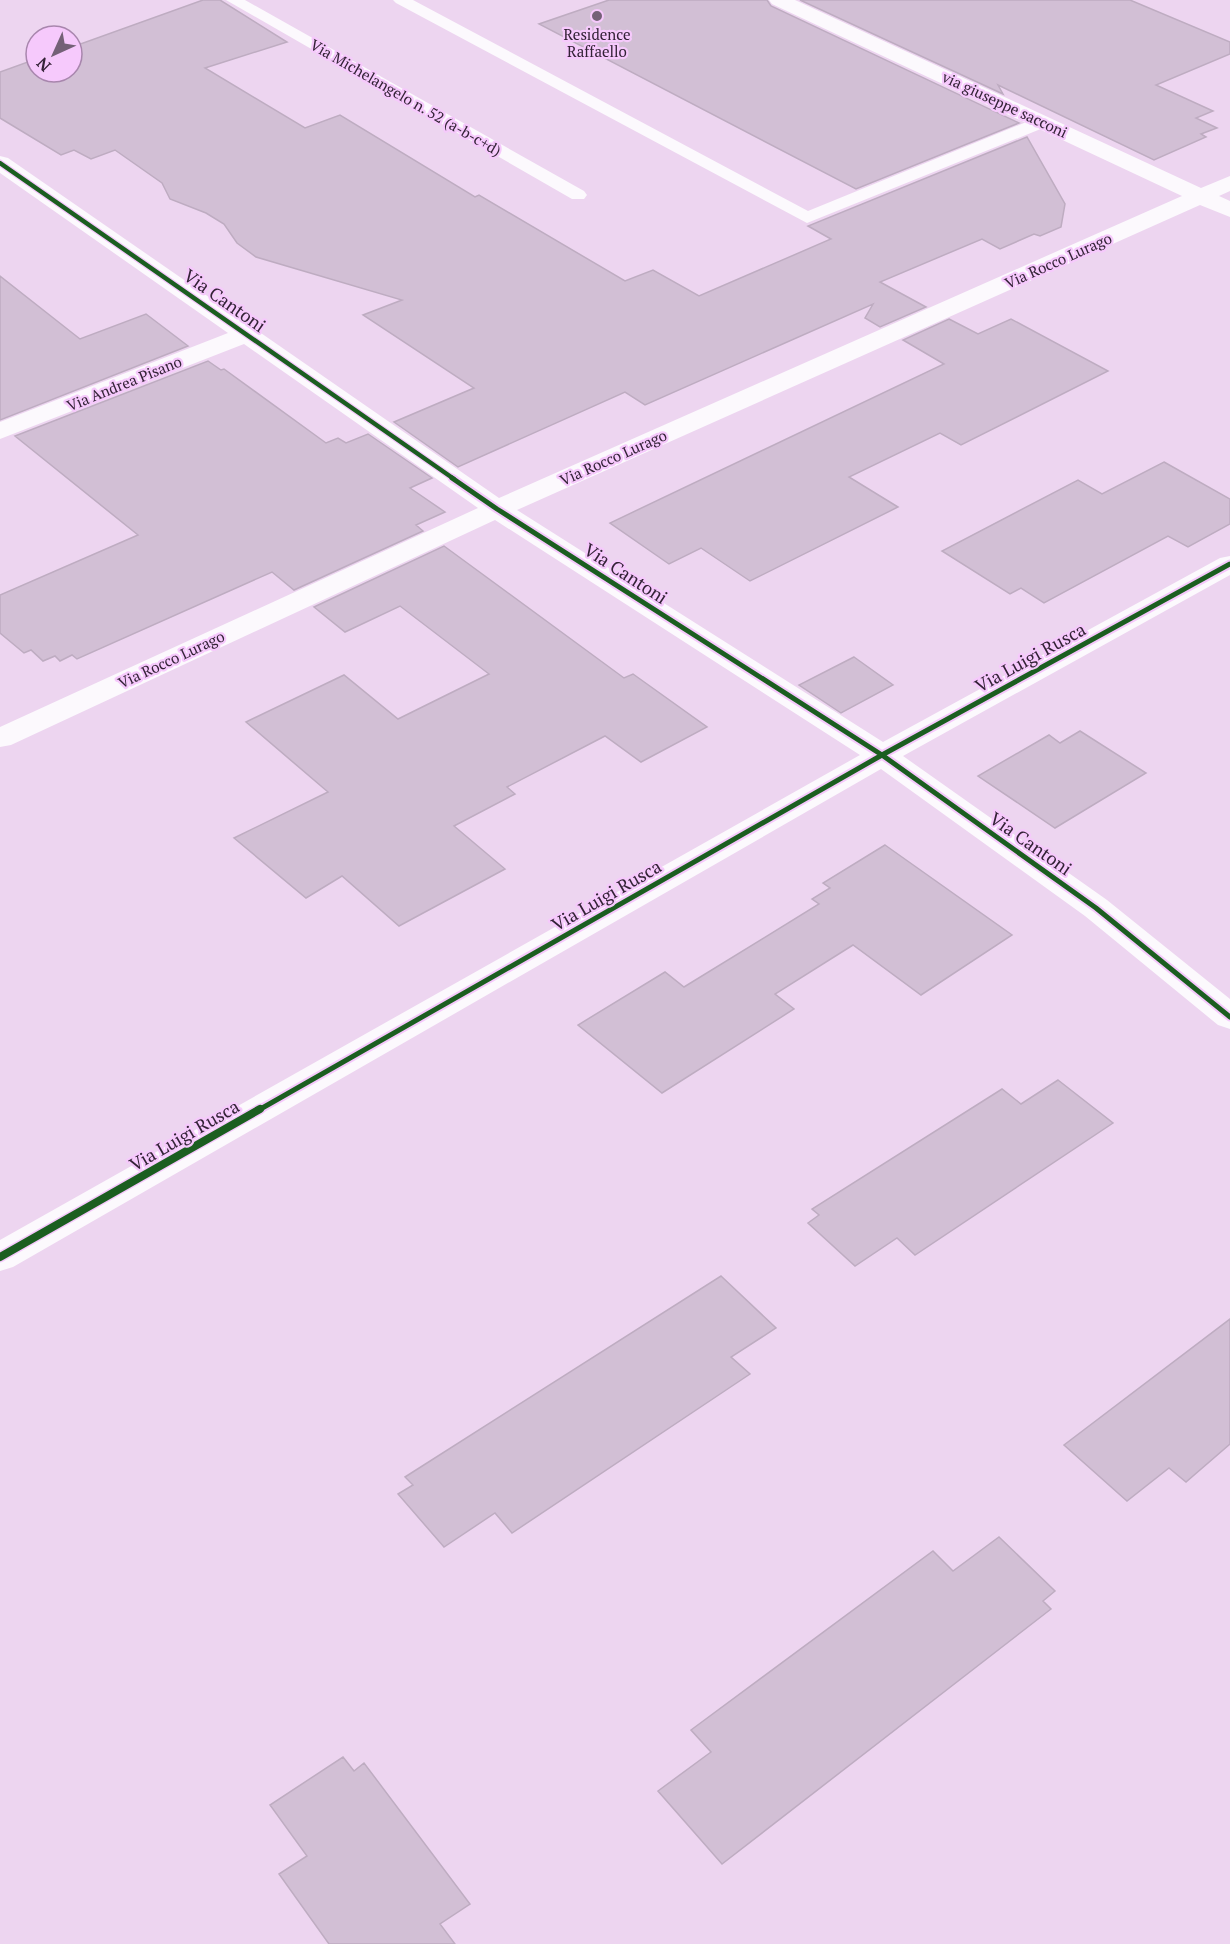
<svg xmlns="http://www.w3.org/2000/svg" width="1230" height="1944" viewBox="0 0 1230 1944" font-family="'PT Serif',serif">
	<style>
		.building { fill: #d2bfd5; stroke: #beacc1; stroke-width: 1.5 }
		.lines { fill: none; stroke-linecap: round; stroke-linejoin: round }
		.service { fill: #fcf9fd; fill-rule: evenodd }
		.minor { fill: #fcf9fd; fill-rule: evenodd }
		.cycleway-far2-casing { stroke: #f6c9fc; stroke-width: 7 }
		.cycleway-far1-casing { stroke: #f6c9fc; stroke-width: 9 }
		.cycleway-casing { stroke: #f6c9fc; stroke-width: 11 }
		.cycleway-far2 { stroke: #1b5e20; stroke-width: 4.5 }
		.cycleway-far1 { stroke: #1b5e20; stroke-width: 5 }
		.cycleway { stroke: #1b5e20; stroke-width: 8 }
		.poi-dot { fill: #746177; stroke: #f6c9fc; stroke-width: 2 }
		.labels { text-anchor: middle; dominant-baseline: central; stroke-width: 4.5; stroke-linejoin: round; paint-order: stroke }
		.far-poi-label { font-size: 15px; fill: #332236; stroke: #f6c9fc }
		.far-street-label { font-size: 15px; fill: #332236; stroke: #f6c9fc }
		.street-label { font-size: 18px; fill: #332236; stroke: #f6c9fc }
	</style>
	<rect width="100%" height="100%" fill="#edd5f0"/>
	<path class="building" d="M203,0H220L287,42L205,68L305,128L340,115L475,197L479,195L625,281L653,270L699,296L831,239L808,226L1027,137L1065,204L1061,227L1040,236L1034,234L1000,249L982,239L880,282L926,307L880,327L865,318L873,304L645,405L625,392L458,467L394,422L474,388L363,315L402,300L256,257L237,243L224,224L206,213L170,199L162,183L115,150L91,159L74,150L61,155L0,118V72L36,59V72H72V47Z
		M609,0H767L771,6L1019,123L856,189L539,24Z
		M800,0H1130L1230,42V54L1156,85L1213,111L1196,118L1217,128L1201,134L1206,137L1154,160L998,85L1003,94Z
		M0,276L80,339L146,314L188,346L0,420Z
		M949,319L978,334L1011,319L1108,371L961,445L940,433L849,477L898,507L750,581L701,548L669,564L610,523L944,364L903,340Z
		M208,361L221,370L224,369L326,443L338,438L346,443L368,434L432,478L410,488L445,512L416,525L423,531L294,590L272,572L77,659L72,655L60,661L55,656L43,661L31,650L24,653L0,633V595L138,535L15,436Z
		M1164,462L1230,499V524L1188,547L1168,536L1044,603L1021,588L1010,594L942,551L1078,480L1102,494Z
		M444,546L624,678L633,674L707,727L641,762L605,736L507,787L515,794L454,826L505,869L399,926L342,876L306,898L234,838L328,792L246,722L344,675L398,719L489,674L400,606L345,632L314,607Z
		M854,657L893,685L841,713L799,685Z
		M1080,731L1146,773L1055,828L978,776L1049,735L1060,743Z
		M885,845L1012,935L921,995L853,945L775,994L794,1009L662,1093L578,1025L665,972L684,987L819,904L812,899L830,888L823,883Z
		M1058,1080L1113,1123L915,1255L897,1238L855,1266L808,1223L819,1215L812,1209L1002,1089L1021,1104Z
		M721,1276L776,1328L731,1357L750,1374L512,1533L495,1513L444,1547L398,1494L413,1485L405,1477Z
		M1230,1319V1444L1186,1482L1169,1468L1127,1501L1064,1445Z
		M999,1537L1055,1591L1043,1601L1051,1609L722,1864L658,1791L711,1752L691,1730L933,1551L953,1571Z
		M343,1757L354,1771L364,1763L470,1904L440,1924L455,1944H329L279,1874L307,1856L270,1805Z"/>
	<g class="lines">
		<path class="service" d="M226,0H245L584,191L587,195L584,199H572Z
			M393,0H413L808,211L1036,118H1048L1050,122L1048,126L807,223L396,3Z"/>
		<path class="minor" d="M769,0H795L1201,188L1230,176V191L1219,196L1230,201V217L1200,205L517,510L883,742L1220,558L1230,556V575L903,756L1107,900L1230,999V1029L1218,1025L1085,916L881,769L13,1267L0,1271V1240L860,755L495,520L11,745L0,747V727L478,508L244,344L0,439V422L228,333L0,173V156L8,158L499,498L1182,196L772,4Z"/>
		<g class="cycleway-far2-casing">
			<path id="cycleway-far2" d="M0,163L454,479"/>
		</g>
		<g class="cycleway-far1-casing">
			<path id="cycleway-far1" d="M452,478L497,509L882,755L1096,908L1230,1017
				M257,1111L882,755L1230,564"/>
		</g>
		<g class="cycleway-casing">
			<path id="cycleway" d="M0,1257L260,1109"/>
		</g>
		<use href="#cycleway-far2" class="cycleway-far2"/>
		<use href="#cycleway-far1" class="cycleway-far1"/>
		<use href="#cycleway" class="cycleway"/>
	</g>
	<circle class="poi-dot" cx="597" cy="16" r="6"/>
	<g class="labels">
		<g class="far-poi-label">
			<text x="597" y="34">Residence<tspan x="597" dy="17">Raffaello</tspan></text>
		</g>
		<g class="far-street-label">
			<text transform="translate(406 97) rotate(30)">Via Michelangelo n. 52 (a-b-c+d)</text>
			<text transform="translate(1005 104) rotate(25)">via giuseppe sacconi</text>
			<text transform="translate(1058 260) rotate(-24)">Via Rocco Lurago</text>
			<text transform="translate(124 383) rotate(-22)">Via Andrea Pisano</text>
			<text transform="translate(613 457) rotate(-24)">Via Rocco Lurago</text>
			<text transform="translate(171 659) rotate(-25)">Via Rocco Lurago</text>
		</g>
		<g class="street-label">
			<text transform="translate(225 300) rotate(35)">Via Cantoni</text>
			<text transform="translate(626 573) rotate(33)">Via Cantoni</text>
			<text transform="translate(1030 657) rotate(-29)">Via Luigi Rusca</text>
			<text transform="translate(1031 843) rotate(35)">Via Cantoni</text>
			<text transform="translate(606 895) rotate(-30)">Via Luigi Rusca</text>
			<text transform="translate(184 1135) rotate(-30)">Via Luigi Rusca</text>
		</g>
	</g>
	<g transform="translate(54 54) rotate(225)"><circle r="28" fill="#f6c9fc" stroke="#a886ad" stroke-width="1.5"/>
	<path d="M0-4.5L10 22L0 15L-10 22Z" fill="#746177"/>
	<text y="-9" font-size="16" font-weight="bold" text-anchor="middle" fill="#332236">N</text>
	</g>
</svg>
